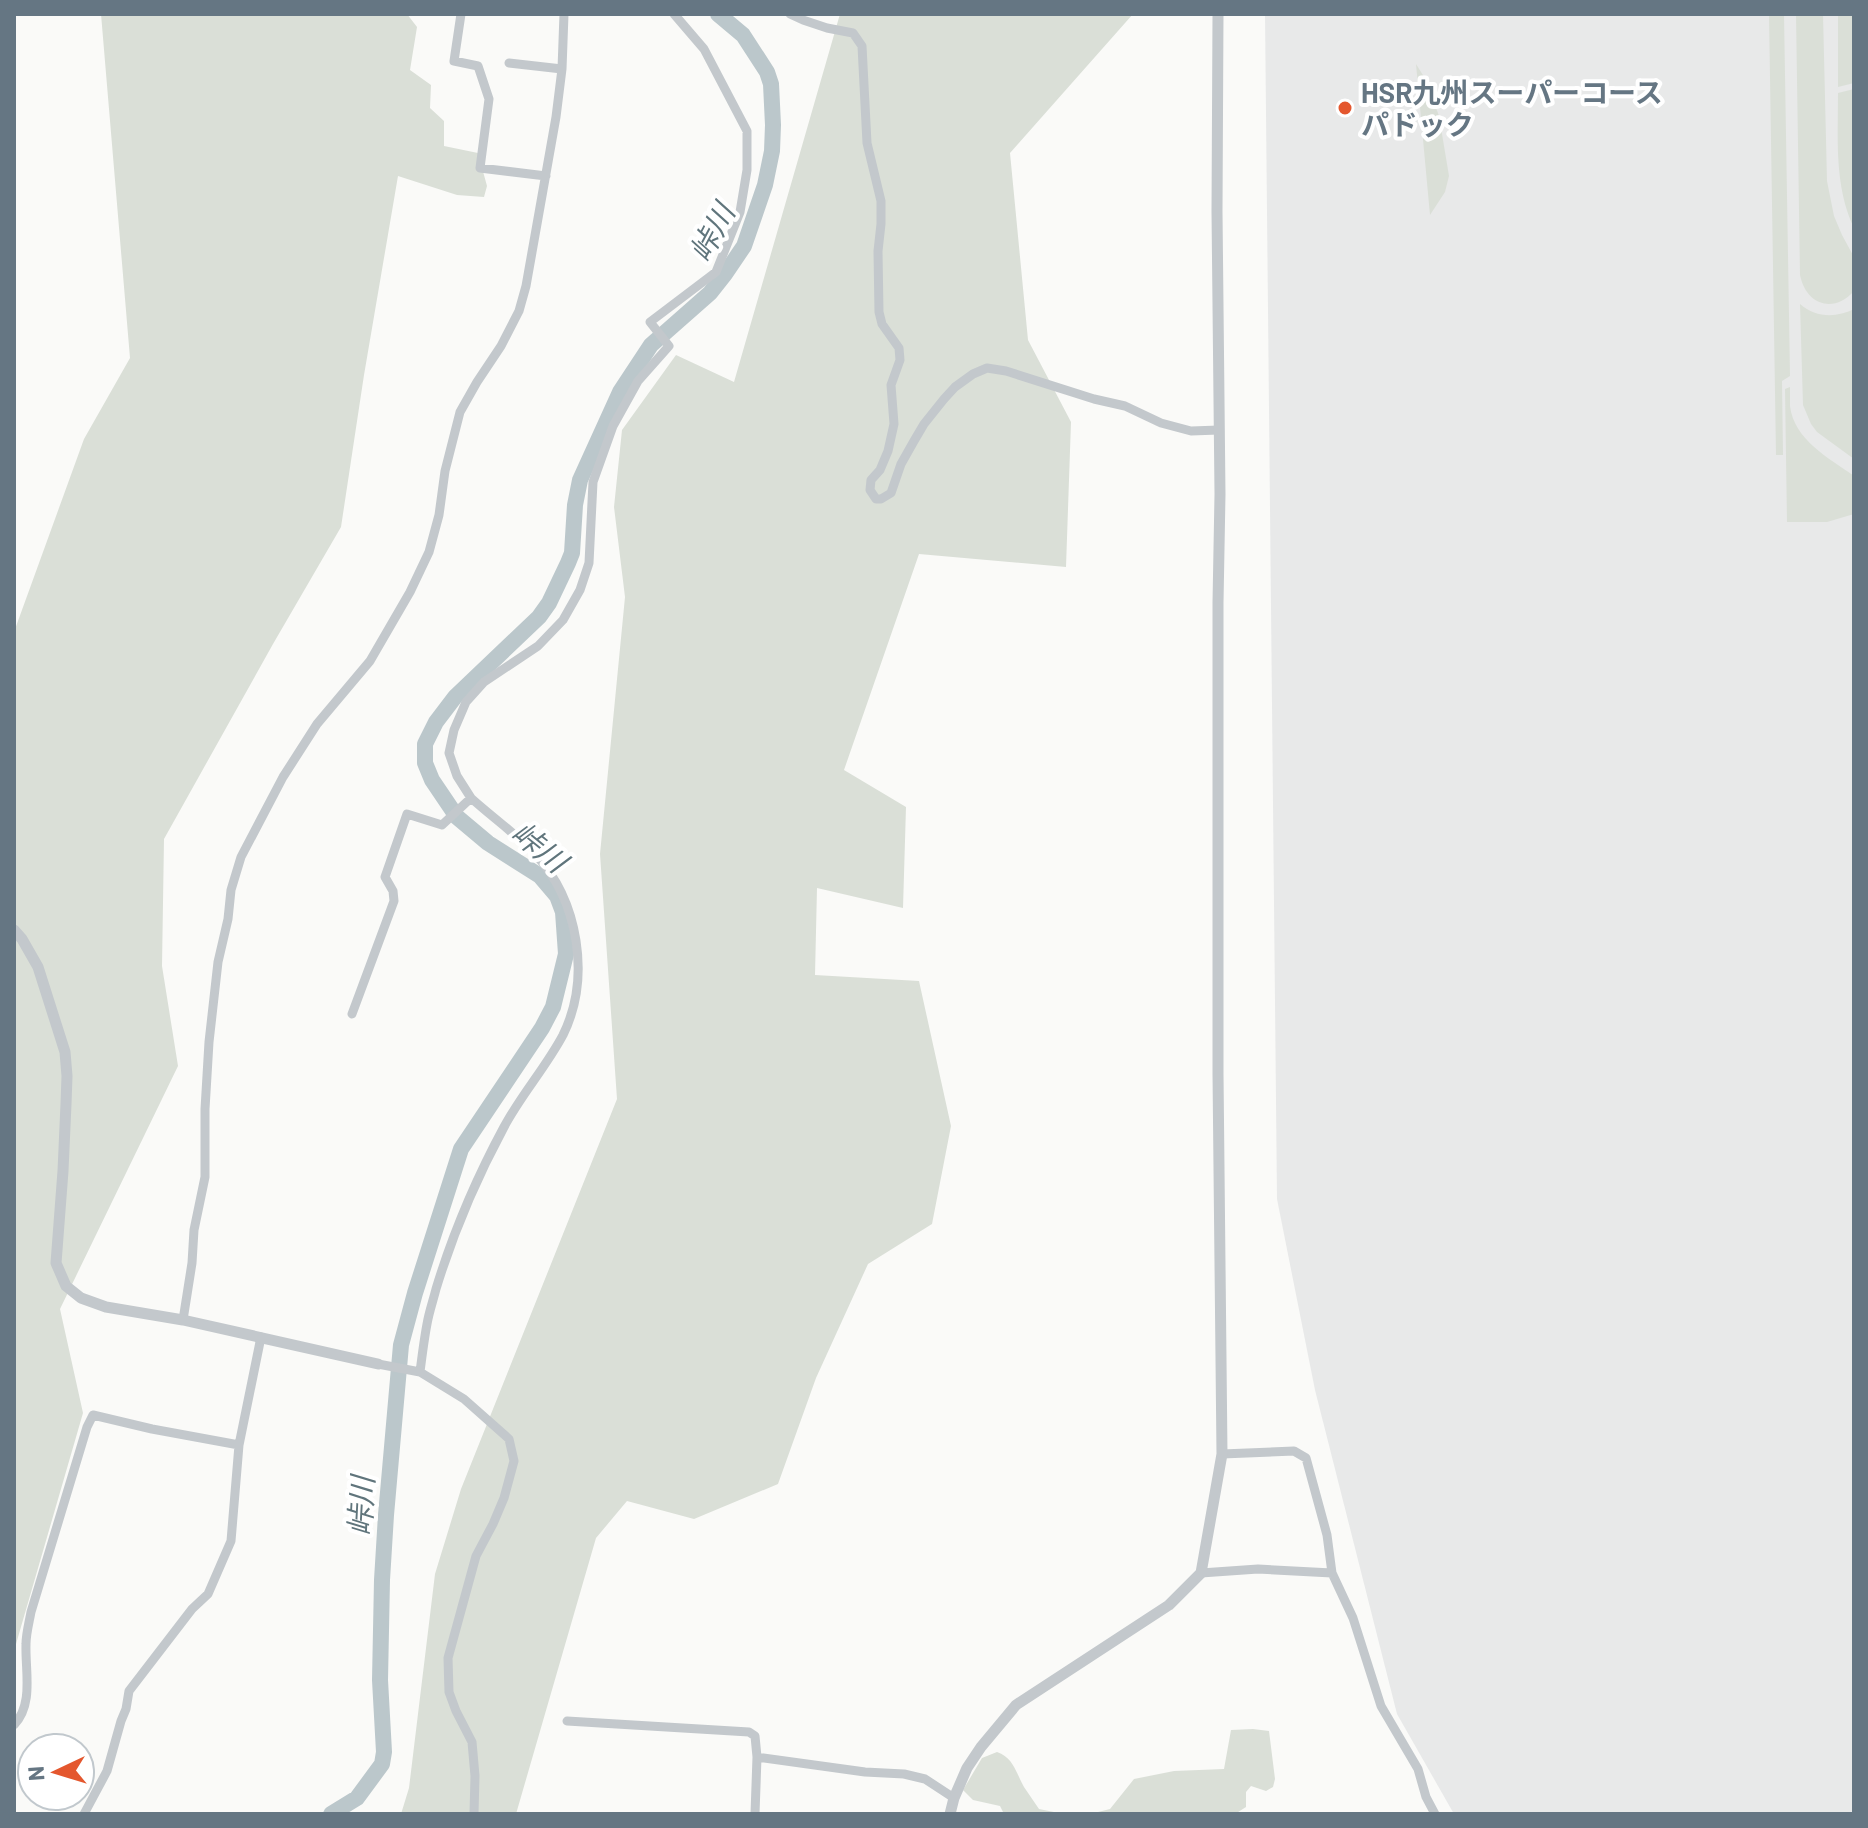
<svg xmlns="http://www.w3.org/2000/svg" width="1868" height="1828" viewBox="0 0 1868 1828" font-family="Barlow,'Noto Sans JP',sans-serif">
	<style>
		.built { fill: #e8e9e9 }
		.green { fill: #dadfd7 }
		.lines { fill: none; stroke-linecap: round; stroke-linejoin: round }
		.river { stroke: #bbc7cb; stroke-width: 16 }
		.minor { stroke: #c3c8cc; stroke-width: 9 }
		.tertiary { stroke: #c3c8cc; stroke-width: 11 }
		.poi-dot { fill: #e4572e; stroke: #fff; stroke-width: 3 }
		.labels { text-anchor: middle; dominant-baseline: central; stroke-width: 8; stroke-linejoin: round; paint-order: stroke }
		.poi-label { font-size: 28px; font-weight: bold; fill: #657683; stroke: #fff; text-anchor: start }
		.water-label { font-size: 30px; font-style: italic; fill: #60757c; stroke: #fff }
	</style>
	<rect width="100%" height="100%" fill="#fafaf8"/>
	<path class="built" d="M1265,14H1854V1814H1454L1397,1714L1315,1390L1277,1199Z"/>
	<path class="green" d="M101,14H407L417,27L410,70L431,85L430,108L444,121V146L478,153L487,186L484,197L457,195L398,176L364,375L341,527L273,644L164,839L162,966L178,1066L60,1309L83,1413L14,1651V632L84,439L130,358Z
		M840,14H1133L1010,153L1028,340L1071,422L1066,567L919,554L844,770L906,807L903,908L817,888L815,975L919,981L951,1126L932,1224L868,1264L816,1378L778,1484L694,1519L627,1501L596,1538L516,1814H401L409,1788L435,1574L461,1489L617,1099L600,854L625,597L614,507L622,430L676,355L734,382Z
		M1769,14H1784L1790,376L1782,381L1783,455H1776Z
		M1796,14H1823L1827,181L1834,216L1842,235L1854,257V291C1834,314 1806,305 1800,275Z
		M1838,14H1854V83L1838,87Z
		M1416,64L1426,80L1439,116L1449,176L1445,192L1430,215Z
		M1854,89V228C1834,186 1838,138 1838,93Z
		M1800,304C1816,318 1836,318 1854,309V459L1817,432L1811,424L1803,405Z
		M1790,387C1790,393 1790,400 1790,406C1794,440 1829,458 1854,476V514L1827,522H1787L1785,389Z
		M1253,1729L1269,1731L1275,1779L1273,1787L1266,1791L1251,1786L1246,1792V1807L1235,1814H1090L1110,1809L1134,1779L1174,1771L1224,1769L1231,1730Z
		M997,1752C1014,1758 1016,1773 1024,1787C1029,1794 1034,1802 1039,1809L1064,1814H1004L1000,1806L973,1800L963,1790L982,1758Z"/>
	<g class="lines">
		<path class="river" d="M331,1814L357,1798L382,1764L384,1752L380,1680L382,1580L386,1515L401,1345L415,1293L461,1149L542,1028L553,1007L566,954L563,912L557,896L540,876L488,843L457,817L432,780L425,763V744L436,722L455,697L539,617L549,603L568,563L572,553L575,505L580,480L620,392L651,345L710,293L725,274L744,246L765,185L772,151L773,125L771,84L767,72L743,35L718,14"/>
		<path class="minor" d="M461,14L454,61L478,66L489,99L480,168L546,176
			M790,14L803,20L827,28L853,33L862,46L867,143L881,201V224L878,251L879,312L882,324L899,348L900,360L891,385L894,424L888,451L880,470L871,480L870,490L876,499H881L891,493L901,464L914,441L924,424L944,399L955,387L973,374L987,368L1006,371L1094,399L1125,406L1161,423L1191,431L1219,430
			M509,63L562,69
			M352,1014L394,901L393,891L385,877L407,814L442,825L471,798L457,776L449,753L454,730L466,702L484,682L538,646L563,620L580,590L589,563L593,482L613,426L638,381L669,346L650,322L716,272L740,212L747,170V131L704,49L674,14
			M183,1320L192,1263L194,1230L205,1177V1109L209,1042L218,962L228,919L231,890L241,857L283,777L317,724L370,661L410,592L429,552L439,515L445,471L460,412L477,382L501,346L519,311L526,286L556,117L562,69L564,14
			M378,1364L420,1372L464,1399L509,1439L514,1461L504,1498L493,1524L476,1556L448,1658L449,1692L456,1711L472,1742L475,1776L474,1814
			M420,1372C422,1356 424,1340 427,1324C429,1312 433,1301 436,1289C453,1233 476,1179 504,1127C521,1095 546,1067 563,1035C591,978 579,901 535,854C516,834 492,817 471,798
			M1222,1454L1294,1451L1306,1458L1327,1535L1332,1573L1353,1618L1381,1706L1418,1769L1426,1797L1435,1814
			M1201,1573L1258,1569L1332,1573
			M567,1721L749,1732L755,1736L757,1757L755,1814
			M14,1725C34,1704 25,1671 26,1644C26,1634 29,1623 31,1612L87,1427L93,1415L152,1429L239,1445
			M757,1757L865,1772L904,1774L925,1779L954,1798
			M84,1814L107,1771L121,1721L126,1709L129,1691L192,1609L208,1594L231,1541L239,1445L261,1337"/>
		<path class="tertiary" d="M14,930L22,939L38,967L65,1052L67,1076L66,1104L63,1171L56,1263L66,1286L81,1298L106,1307L183,1320L378,1364
			M950,1814L954,1798L967,1768L981,1747L1016,1705L1169,1605L1201,1573L1222,1454L1218,1073V603L1220,494L1217,211L1218,14"/>
	</g>
	<circle class="poi-dot" cx="1345" cy="108" r="8"/>
	<g class="labels">
		<g class="poi-label">
			<text x="1361" y="92">HSR九州スーパーコース<tspan x="1361" dy="32">パドック</tspan></text>
		</g>
		<g class="water-label">
			<text transform="translate(711 232) rotate(-62)">峠川</text>
			<text transform="translate(540 846) rotate(39)">峠川</text>
			<text transform="translate(360 1506) rotate(-87)">峠川</text>
		</g>
	</g>
	<rect width="1868" height="1828" fill="none" stroke="#657683" stroke-width="32"/>
	<g transform="translate(56 1772) rotate(266)"><circle r="38" fill="#ffffff" stroke="#c1c8cd" stroke-width="2"/>
	<path d="M0-6L14 30L0 20L-14 30Z" fill="#e4572e"/>
	<text y="-12" font-size="22" font-weight="bold" text-anchor="middle" fill="#657683">N</text>
	</g>
</svg>
